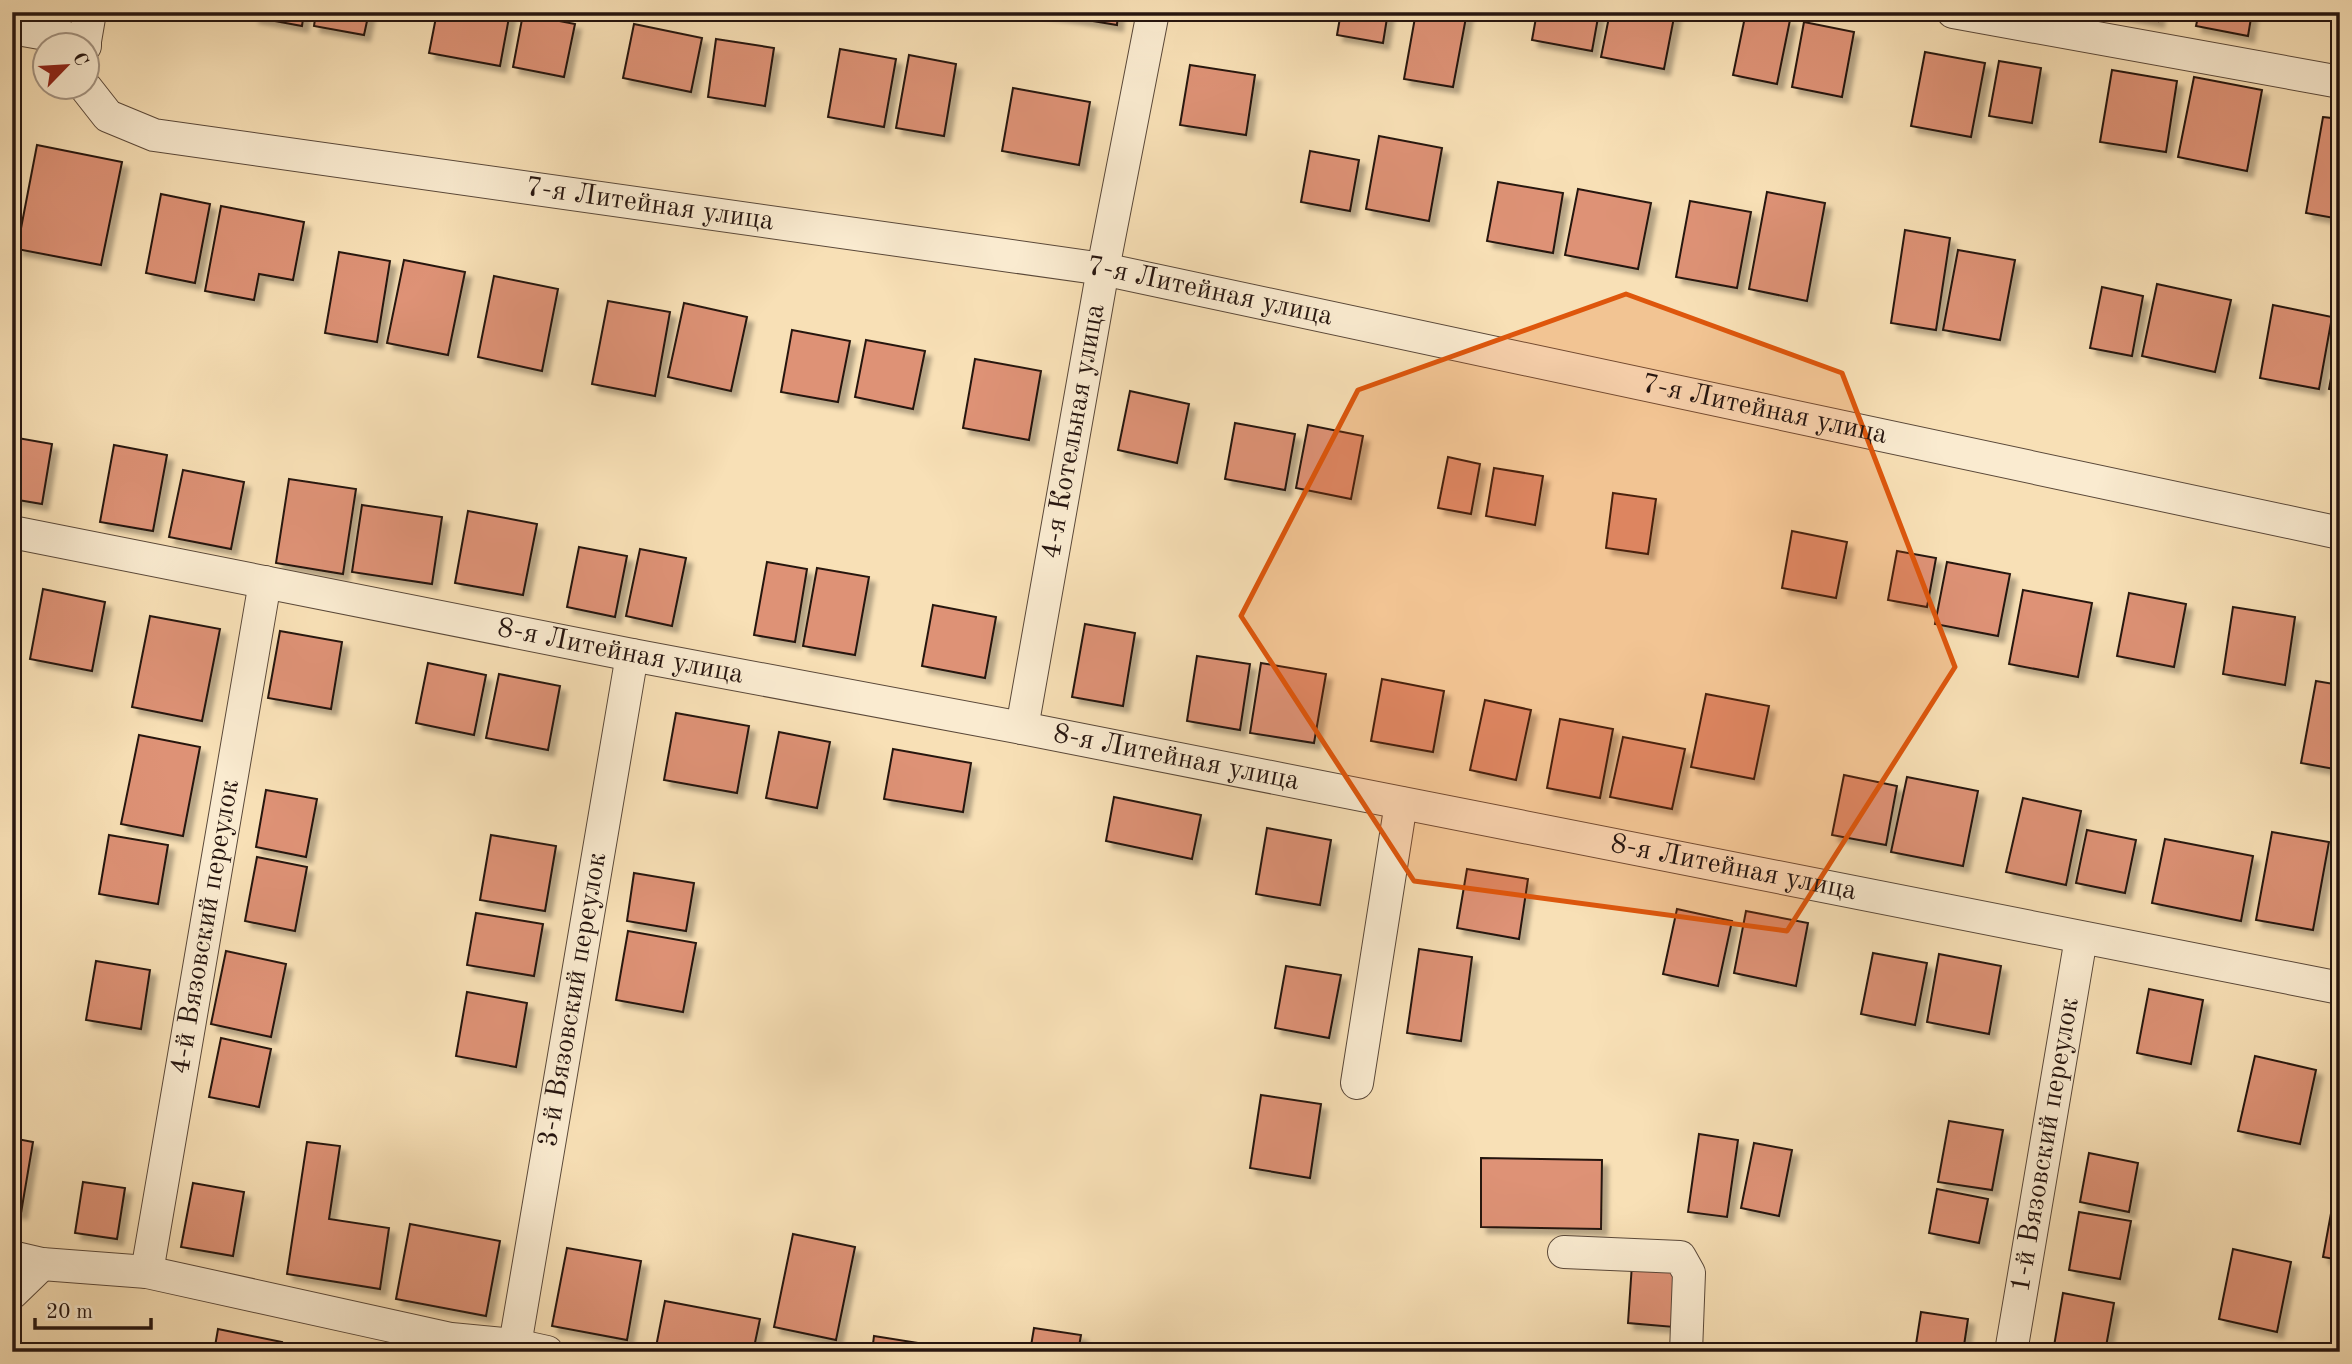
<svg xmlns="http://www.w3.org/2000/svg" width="2352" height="1364" viewBox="0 0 2352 1364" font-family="'Old Standard TT',serif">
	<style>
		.building { fill: #de9276; stroke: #26150f; stroke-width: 2; filter: url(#shadow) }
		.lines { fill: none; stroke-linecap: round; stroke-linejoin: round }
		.street-casing { stroke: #5a4839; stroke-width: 34 }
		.street { stroke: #faebd0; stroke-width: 32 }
		.marked { fill: #de560c; fill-opacity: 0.2; stroke: #de560c; stroke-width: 5; stroke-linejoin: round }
		.labels { text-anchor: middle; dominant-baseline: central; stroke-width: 6; stroke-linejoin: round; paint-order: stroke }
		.street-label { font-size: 28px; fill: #26150f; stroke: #faebd0 }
	</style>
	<defs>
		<filter id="shadow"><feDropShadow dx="6" dy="6" stdDeviation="2" flood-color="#0004"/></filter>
	</defs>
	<rect width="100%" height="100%" fill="#f8e0b6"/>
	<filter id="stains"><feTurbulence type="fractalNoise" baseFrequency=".00286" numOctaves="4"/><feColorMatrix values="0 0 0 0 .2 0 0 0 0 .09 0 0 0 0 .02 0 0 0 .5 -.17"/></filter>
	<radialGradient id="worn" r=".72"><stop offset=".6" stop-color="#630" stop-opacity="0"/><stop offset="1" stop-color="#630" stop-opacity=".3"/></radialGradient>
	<path class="building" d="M254,12H304L302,26L253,17Z
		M316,12H369L364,35L314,26Z
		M437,12H510L500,66L429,53Z
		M1039,12H1118L1117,25Z
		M1341,12H1388L1383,43L1337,35Z
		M1416,12H1467L1453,87L1404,79Z
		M1537,12H1599L1592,51L1532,40Z
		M1610,12H1675L1664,69L1601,57Z
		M1746,12L1790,20L1777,84L1733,75Z
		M2113,12H2159L2158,21Z
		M2199,12H2252L2248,36L2196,26Z
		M523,14L575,24L564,77L513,67Z
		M1804,22L1854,32L1842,97L1792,87Z
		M634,24L702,38L691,92L623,78Z
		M716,39L774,48L765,106L708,97Z
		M840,49L896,59L884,127L828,117Z
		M1925,52L1985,63L1971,137L1911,126Z
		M909,55L956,64L944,136L896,128Z
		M1999,61L2041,68L2032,123L1989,116Z
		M1190,65L1255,75L1246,135L1180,125Z
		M2112,70L2177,81L2166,152L2100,142Z
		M2194,77L2262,90L2247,171L2178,157Z
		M1013,88L1090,102L1079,165L1002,151Z
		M2323,117L2340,119V219L2306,213Z
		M1379,136L1442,148L1429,221L1366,209Z
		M37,145L122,162L101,265L17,249Z
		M1310,151L1359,160L1350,211L1301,202Z
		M1498,182L1563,193L1553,253L1487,241Z
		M1578,189L1651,203L1638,269L1565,255Z
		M1767,192L1825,203L1807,301L1749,289Z
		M161,194L210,204L195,283L146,273Z
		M1690,201L1751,212L1737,288L1676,277Z
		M221,206L304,222L293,280L259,274L254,300L205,291Z
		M1905,230L1950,238L1936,330L1891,323Z
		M1958,250L2015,260L2000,340L1943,330Z
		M339,252L390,261L377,342L325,333Z
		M404,260L465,272L448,355L387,343Z
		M494,276L558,289L542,371L478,357Z
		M2157,284L2231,300L2215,372L2142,356Z
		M2102,287L2143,296L2132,356L2090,348Z
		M608,301L670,312L655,396L592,384Z
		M684,303L747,317L731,391L668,377Z
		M2273,305L2332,317L2319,389L2260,378Z
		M792,330L850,341L838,402L781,392Z
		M2340,330V391L2329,389Z
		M866,340L925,351L913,409L855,397Z
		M975,359L1041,371L1029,440L963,428Z
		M1130,391L1189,404L1177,463L1118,450Z
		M1235,423L1295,434L1285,490L1225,479Z
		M1308,425L1363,436L1351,499L1296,488Z
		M12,437L52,444L42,504L12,499Z
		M114,445L167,455L153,531L100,522Z
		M1448,457L1480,464L1471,514L1438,508Z
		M1494,468L1543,476L1535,525L1486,516Z
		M183,470L244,482L231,549L169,537Z
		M289,479L356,489L343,574L276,563Z
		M1613,493L1656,499L1648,554L1606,548Z
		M362,505L442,517L432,584L352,572Z
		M468,511L537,524L523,595L455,583Z
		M1792,531L1847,542L1836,598L1782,588Z
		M579,547L627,556L615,617L567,607Z
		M640,549L686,558L672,626L626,616Z
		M1897,551L1936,558L1927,607L1888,600Z
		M767,562L807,569L795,642L754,635Z
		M1947,562L2010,574L1998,636L1935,624Z
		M817,568L869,577L855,655L803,646Z
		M43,589L105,602L92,671L30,659Z
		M2023,590L2092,603L2078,677L2009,664Z
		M2129,593L2186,604L2174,667L2117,656Z
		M933,605L996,617L985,678L922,666Z
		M2233,607L2295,617L2285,685L2223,674Z
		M150,616L220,629L202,721L132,707Z
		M1085,624L1135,633L1123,706L1072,697Z
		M280,631L342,642L331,709L268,698Z
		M1197,656L1250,664L1240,730L1187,721Z
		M428,663L486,675L474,735L416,723Z
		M1261,663L1326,674L1314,743L1250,733Z
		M499,674L560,686L548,750L486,738Z
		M1382,679L1444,691L1433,752L1371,741Z
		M2316,681L2340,685V770L2301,763Z
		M1706,694L1769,706L1754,779L1691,767Z
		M1485,700L1531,710L1516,780L1470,770Z
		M676,713L749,726L737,793L664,780Z
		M1560,719L1613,729L1600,798L1547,788Z
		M779,732L830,742L817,808L766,798Z
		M139,735L200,747L183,836L121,824Z
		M1623,737L1685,749L1672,809L1610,797Z
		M893,749L971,763L963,812L884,799Z
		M1844,775L1897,786L1886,845L1832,835Z
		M1907,777L1978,791L1963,866L1891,852Z
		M266,790L317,799L306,857L256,847Z
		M1114,797L1201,815L1192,859L1106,841Z
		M2023,798L2081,811L2066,885L2006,872Z
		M1267,828L1331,840L1320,905L1256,894Z
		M2087,830L2136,840L2125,893L2076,883Z
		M2272,832L2329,842L2313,930L2256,920Z
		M109,835L168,845L158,904L99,894Z
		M491,835L556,846L545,911L480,900Z
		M2165,839L2253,856L2241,921L2152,903Z
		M257,857L307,867L295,931L245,921Z
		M1467,869L1528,879L1519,939L1457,928Z
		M634,873L694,883L686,931L627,921Z
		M1677,909L1732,921L1718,986L1663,974Z
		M1746,911L1808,923L1796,986L1734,973Z
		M476,913L543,924L534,976L467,965Z
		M628,931L696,943L683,1012L616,1000Z
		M1419,949L1472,957L1461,1041L1407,1033Z
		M226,951L286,964L271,1037L211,1024Z
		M1873,953L1927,963L1915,1025L1861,1014Z
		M1939,954L2001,966L1989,1034L1927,1022Z
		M96,961L150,970L141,1029L86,1020Z
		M1286,966L1341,975L1329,1038L1275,1028Z
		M2149,989L2203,1000L2191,1064L2137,1053Z
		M467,992L527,1003L516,1067L456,1056Z
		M221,1038L271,1049L259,1107L209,1097Z
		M2255,1056L2316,1070L2300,1144L2238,1131Z
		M1261,1095L1321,1104L1310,1178L1250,1168Z
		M1949,1121L2003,1130L1992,1190L1938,1182Z
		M1699,1134L1738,1140L1727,1217L1688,1212Z
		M12,1138L33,1142L21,1213L12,1211Z
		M307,1142L340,1146L329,1219L389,1228L380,1289L287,1274Z
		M1754,1143L1792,1150L1779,1216L1741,1208Z
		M2089,1153L2138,1163L2129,1212L2080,1202Z
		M1481,1158L1602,1160L1601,1229L1481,1227Z
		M83,1182L125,1188L117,1239L75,1233Z
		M193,1183L244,1192L233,1256L181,1247Z
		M2336,1186L2340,1187V1260L2323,1257Z
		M1937,1189L1988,1199L1979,1243L1929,1233Z
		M2079,1212L2131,1221L2120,1279L2069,1270Z
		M410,1224L500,1241L486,1316L396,1299Z
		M793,1234L855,1247L836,1340L774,1327Z
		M567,1248L641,1261L627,1340L552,1326Z
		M2233,1249L2291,1262L2277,1332L2219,1319Z
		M1632,1264L1679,1268L1674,1327L1628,1323Z
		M2063,1293L2114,1303L2105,1352H2053Z
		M665,1301L760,1319L753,1352H655Z
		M1921,1312L1968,1319L1963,1352L1915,1351Z
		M1034,1328L1081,1335L1078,1352H1030Z
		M218,1329L282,1342L280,1352H214Z
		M874,1336L931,1345L930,1352H872Z"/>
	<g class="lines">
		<g class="street-casing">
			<g id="street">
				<path d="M1953,12L2340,82"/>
				<path d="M12,28L85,41V46"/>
				<path d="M85,41L90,12"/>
				<path id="s1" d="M86,88L108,116L154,135L1103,269L2340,533"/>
				<path id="s2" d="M12,532L632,655L1022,728L2340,988"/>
				<path id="s3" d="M1022,728L1103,269L1153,12"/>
				<path d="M1357,1083L1401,803"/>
				<path d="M1564,1252L1680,1257L1689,1273L1686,1352"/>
				<path d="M12,1257L42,1264L147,1272L451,1339L515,1345L547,1352"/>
				<path id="s4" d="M147,1272L265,582"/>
				<path d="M12,1293L42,1264"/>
				<path id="s5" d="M515,1345L632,655"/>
				<path id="s6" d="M2011,1352L2081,938"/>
			</g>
		</g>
		<use href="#street" class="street"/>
	</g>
	<path class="marked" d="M1626,294L1842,373L1955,667L1787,931L1414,881L1241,616L1358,390Z"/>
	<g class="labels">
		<g class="street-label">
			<text stroke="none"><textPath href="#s1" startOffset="586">7-я Литейная улица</textPath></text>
			<text stroke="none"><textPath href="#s1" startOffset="1153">7-я Литейная улица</textPath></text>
			<text stroke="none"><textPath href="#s1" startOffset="1720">7-я Литейная улица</textPath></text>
			<text stroke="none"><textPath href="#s3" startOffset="301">4-я Котельная улица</textPath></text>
			<text stroke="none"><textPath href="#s2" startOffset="620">8-я Литейная улица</textPath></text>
			<text stroke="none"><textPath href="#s2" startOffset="1186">8-я Литейная улица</textPath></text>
			<text stroke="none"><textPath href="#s2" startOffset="1754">8-я Литейная улица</textPath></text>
			<text stroke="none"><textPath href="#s4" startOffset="350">4-й Вязовский переулок</textPath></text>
			<text stroke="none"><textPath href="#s5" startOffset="350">3-й Вязовский переулок</textPath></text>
			<text stroke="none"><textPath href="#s6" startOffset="210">1-й Вязовский переулок</textPath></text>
		</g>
	</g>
	<rect width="2352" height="1364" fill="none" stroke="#f8e0b6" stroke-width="42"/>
	<rect x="14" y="14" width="2324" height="1336" fill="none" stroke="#26150f" stroke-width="3.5"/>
	<rect x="21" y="21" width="2310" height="1322" fill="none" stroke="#26150f" stroke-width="2"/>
	<g transform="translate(66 66) rotate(65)"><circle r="33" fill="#faebd0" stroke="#a59583" stroke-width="2"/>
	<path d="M0-5L12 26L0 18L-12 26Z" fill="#8f2418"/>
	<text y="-10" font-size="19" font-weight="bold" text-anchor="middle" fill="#26150f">С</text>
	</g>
	<path d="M35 1318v10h116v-10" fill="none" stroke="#26150f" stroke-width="3.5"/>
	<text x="46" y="1318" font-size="21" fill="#26150f" stroke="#faebd0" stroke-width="5" paint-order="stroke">20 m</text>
	<rect width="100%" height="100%" filter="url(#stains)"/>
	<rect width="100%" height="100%" fill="url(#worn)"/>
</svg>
